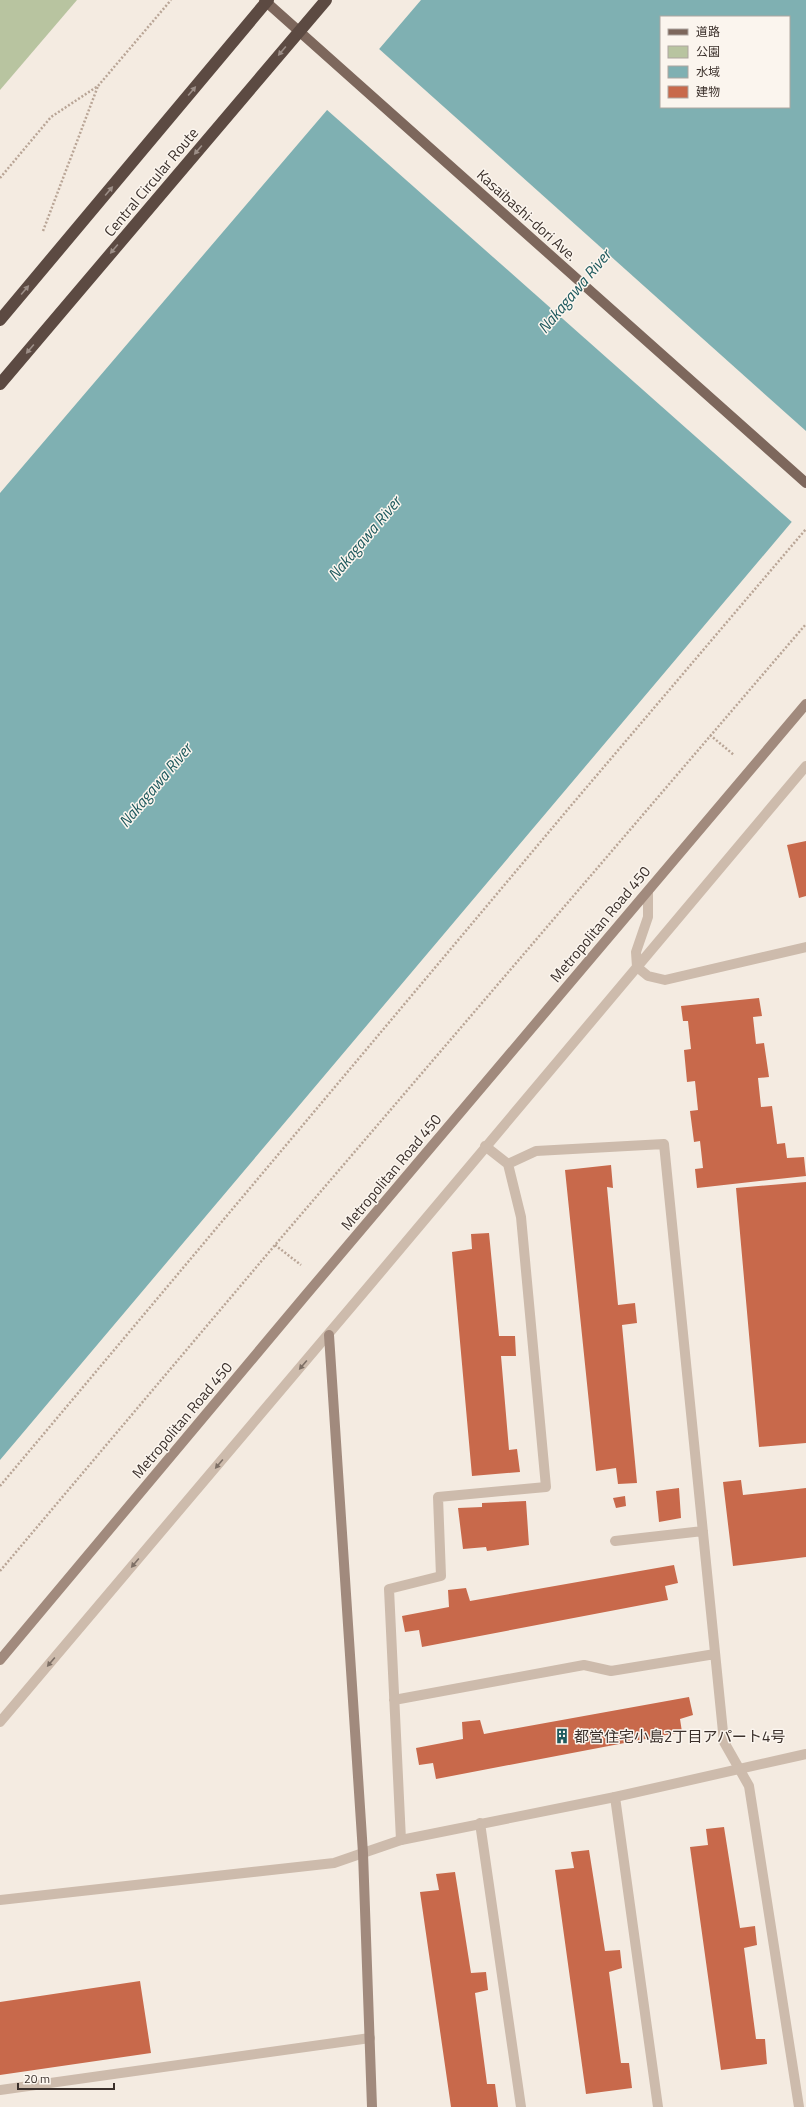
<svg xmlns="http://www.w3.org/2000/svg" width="806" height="2107" viewBox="0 0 806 2107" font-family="'Titillium Web','Noto Sans JP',sans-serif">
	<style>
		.green { fill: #b8c4a0 }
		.water { fill: #7fb0b2; fill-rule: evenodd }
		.pier { fill: #f4ebe1 }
		.building { fill: #c8694b }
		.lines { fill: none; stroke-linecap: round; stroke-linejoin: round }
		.path { stroke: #b9a596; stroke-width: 2.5; stroke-dasharray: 2 2; stroke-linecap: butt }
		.lane { stroke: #cdbbac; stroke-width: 10 }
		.street { stroke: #cdbbac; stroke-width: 10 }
		.secondary { stroke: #a18a7d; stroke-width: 10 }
		.primary { stroke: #7d675c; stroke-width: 10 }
		.highway-bridge { stroke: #5c4a42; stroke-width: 12 }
		.oneway { fill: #9c8e87 }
		.oneway2 { fill: #7d6f65 }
		.labels { text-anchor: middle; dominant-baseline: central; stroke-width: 3; stroke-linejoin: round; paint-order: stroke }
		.street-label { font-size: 15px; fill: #3b302b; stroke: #fbf5ee }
		.poi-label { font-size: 15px; fill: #3b302b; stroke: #fbf5ee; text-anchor: start }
		.water-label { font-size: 16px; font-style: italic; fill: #1f5a5e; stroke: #fbf5ee }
	</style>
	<rect width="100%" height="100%" fill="#f4ebe1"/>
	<path class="green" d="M0,0H77L0,90Z"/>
	<path class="water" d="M421,0H806V505L0,1460V493ZM661,17H789V107H661Z"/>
	<path class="pier" d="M378,48L806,431V508L793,523L326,109Z"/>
	<path class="building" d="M806,841V896L799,898L787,845Z
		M759,998L762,1016L753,1017L756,1044L764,1043L769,1077L758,1078L761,1107L772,1106L777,1144L785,1143L787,1158L804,1157L806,1176L697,1188L695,1169L703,1168L700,1141L694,1142L690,1111L698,1110L695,1081L687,1082L684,1050L691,1049L688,1021H683L681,1006Z
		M611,1165L613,1188L607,1187L618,1305L635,1303L637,1323L622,1325L637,1483L618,1484L616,1468L596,1471L565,1170Z
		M806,1182V1443L759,1447L736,1188Z
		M489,1233L499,1336H515L516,1356H501L509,1450L517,1449L520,1472L472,1476L452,1252L472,1249L471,1234Z
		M741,1480L743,1495L806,1488V1557L733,1566L723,1482Z
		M679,1488L681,1518L659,1522L656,1491Z
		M625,1496L626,1506L616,1508L613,1498Z
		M526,1501L529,1545L487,1551L486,1547L463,1549L458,1508L482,1507V1503Z
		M674,1565L678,1583L665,1586L668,1600L422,1647L419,1630L405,1632L402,1616L449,1607L448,1590L466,1588L470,1601Z
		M689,1697L693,1715L680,1719L682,1732L436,1779L433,1763L419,1765L416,1748L463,1739L462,1722L480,1720L484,1734Z
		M724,1827L740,1928L755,1926L757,1945L744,1948L756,2039H765L767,2064L721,2070L690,1847L708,1845L706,1829Z
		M589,1850L605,1951L620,1950L622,1968L609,1972L621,2063H629L632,2088L586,2094L555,1870L574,1868L571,1852Z
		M455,1872L471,1973L486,1972L488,1990L475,1993L487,2084H495L498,2107H451L420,1892L439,1890L436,1874Z
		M140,1981L151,2053L0,2075V2002Z"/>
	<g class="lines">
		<path class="path" d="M0,178L51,117L98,86L171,0
			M43,231L98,86
			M710,735L734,755
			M275,1245L301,1265
			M0,1486L569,808L806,529
			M0,1571L275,1245L806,624"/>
		<path class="lane" d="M485,1146L508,1164
			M615,1541L703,1531
			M394,1700L584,1665L611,1671L715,1654
			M615,1797L658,2107
			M480,1823L521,2107
			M401,1840L389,1589L441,1576L438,1497L546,1487L521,1217L508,1164L536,1151L664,1144L724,1742L749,1786L799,2107
			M0,1900L334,1863L363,1853"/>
		<path class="street" d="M648,892V917L636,952L637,967L648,976L665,980L806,947
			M0,1722C270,1404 538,1086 806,766
			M363,1853L401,1840L615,1797L806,1754
			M0,2090L370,2038"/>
		<path class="secondary" d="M329,1335L363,1853L372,2107
			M0,1660L305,1296L806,704"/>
		<path class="primary" d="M264,0L806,483"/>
		<path class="highway-bridge" d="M0,320L268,0
			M0,384L326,0"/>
	</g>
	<defs><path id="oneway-solid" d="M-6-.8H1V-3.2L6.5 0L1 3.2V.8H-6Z"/></defs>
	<g class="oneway">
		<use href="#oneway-solid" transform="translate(282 51) rotate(130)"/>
		<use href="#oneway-solid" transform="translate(192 91) rotate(-50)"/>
		<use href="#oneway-solid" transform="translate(198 150) rotate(130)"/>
		<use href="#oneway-solid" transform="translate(109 191) rotate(-50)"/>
		<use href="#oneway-solid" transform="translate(114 249) rotate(130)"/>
		<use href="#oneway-solid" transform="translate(25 290) rotate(-50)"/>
		<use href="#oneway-solid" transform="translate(30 349) rotate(130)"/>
	</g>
	<g class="oneway2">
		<use href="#oneway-solid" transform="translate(303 1365) rotate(130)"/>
		<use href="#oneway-solid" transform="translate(219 1464) rotate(130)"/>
		<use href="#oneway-solid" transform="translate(135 1563) rotate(130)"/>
		<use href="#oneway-solid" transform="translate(51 1662) rotate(130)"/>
	</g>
	<defs>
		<g id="building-bare" transform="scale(1.2)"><path d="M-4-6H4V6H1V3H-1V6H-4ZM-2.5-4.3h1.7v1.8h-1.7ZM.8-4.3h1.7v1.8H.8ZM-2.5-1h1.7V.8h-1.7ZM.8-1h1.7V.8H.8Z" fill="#1f5a5e" stroke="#fbf5ee" stroke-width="2.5" paint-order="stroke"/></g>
	</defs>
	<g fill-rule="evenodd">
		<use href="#building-bare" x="562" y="1736"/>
	</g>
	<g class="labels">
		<g class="street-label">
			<text transform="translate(151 182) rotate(-50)">Central Circular Route</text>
			<text transform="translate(527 215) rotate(42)">Kasaibashi-dori Ave.</text>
			<text transform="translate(600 924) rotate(-50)">Metropolitan Road 450</text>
			<text transform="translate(391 1172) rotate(-50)">Metropolitan Road 450</text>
			<text transform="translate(182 1420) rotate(-50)">Metropolitan Road 450</text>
		</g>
		<g class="poi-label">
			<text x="574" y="1736">都営住宅小島2丁目アパート4号</text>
		</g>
		<g class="water-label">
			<text transform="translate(574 291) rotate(-50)">Nakagawa River</text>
			<text transform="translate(364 538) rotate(-50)">Nakagawa River</text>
			<text transform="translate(155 785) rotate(-50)">Nakagawa River</text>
		</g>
	</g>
	<rect x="660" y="16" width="130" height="92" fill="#fbf5ee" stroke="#aea6a0"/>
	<rect x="668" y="29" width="20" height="6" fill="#7d675c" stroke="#aea6a0"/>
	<text x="696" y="36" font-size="12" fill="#3b302b">道路</text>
	<rect x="668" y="46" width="20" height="12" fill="#b8c4a0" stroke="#aea6a0"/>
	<text x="696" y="56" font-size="12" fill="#3b302b">公園</text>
	<rect x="668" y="66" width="20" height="12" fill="#7fb0b2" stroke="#aea6a0"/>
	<text x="696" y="76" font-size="12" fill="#3b302b">水域</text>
	<rect x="668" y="86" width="20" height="12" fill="#c8694b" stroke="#aea6a0"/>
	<text x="696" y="96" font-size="12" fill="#3b302b">建物</text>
	<path d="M18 2083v6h96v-6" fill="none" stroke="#3b302b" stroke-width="2"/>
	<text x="24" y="2083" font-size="12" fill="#3b302b" stroke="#fbf5ee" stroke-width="3" paint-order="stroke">20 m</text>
</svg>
